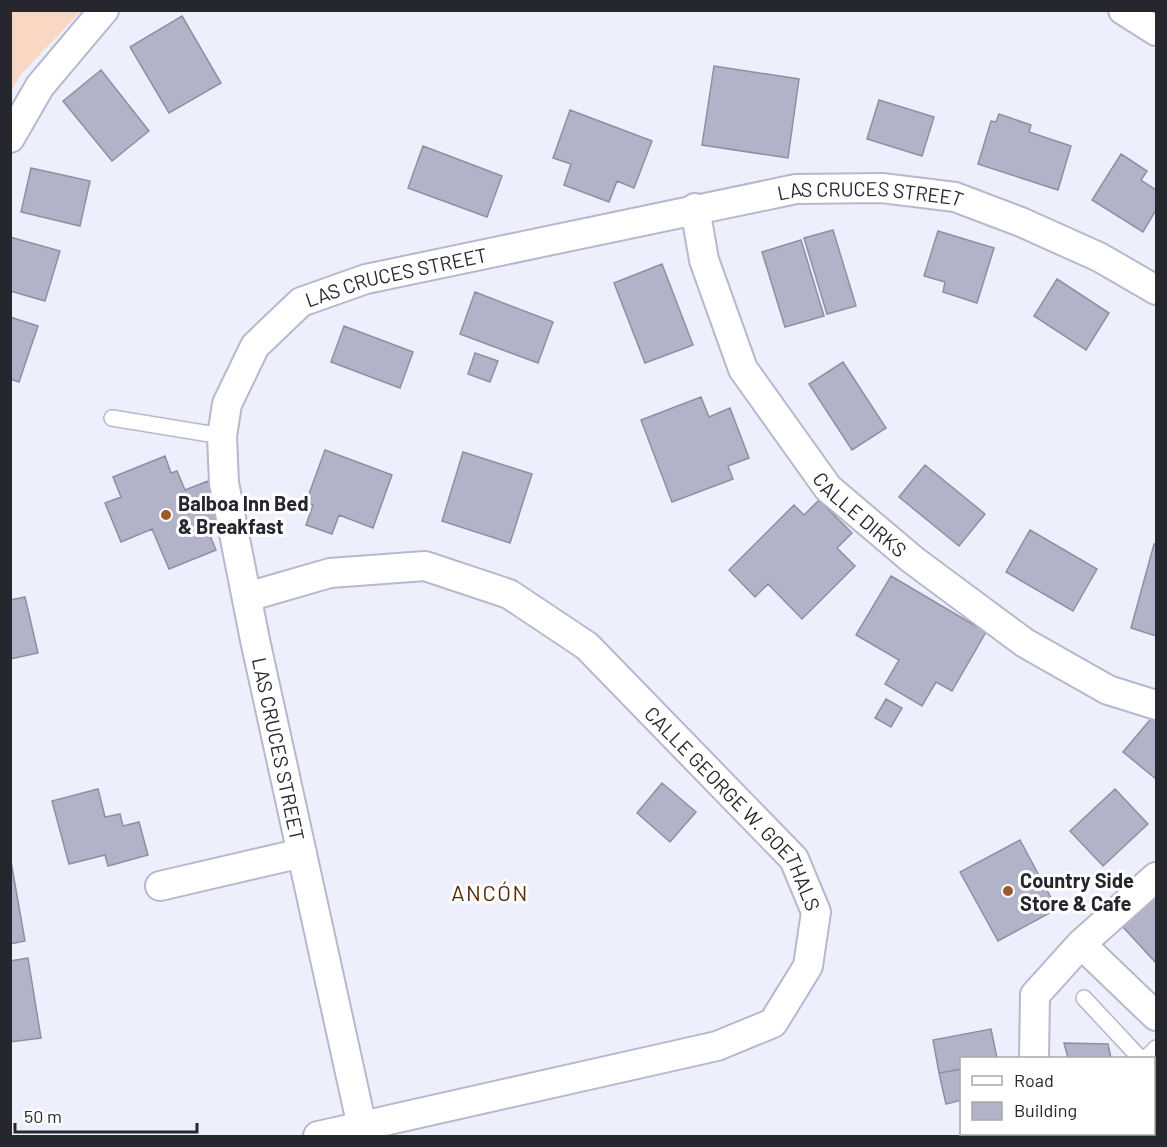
<svg xmlns="http://www.w3.org/2000/svg" width="1167" height="1147" viewBox="0 0 1167 1147" font-family="Barlow,sans-serif">
	<style>
		.green { fill: #f9d7c3 }
		.building { fill: #b2b2c8; stroke: #8e8fa3; stroke-width: 1.5 }
		.lines { fill: none; stroke-linecap: round; stroke-linejoin: round }
		.service-casing { stroke: #b7b8cd; stroke-width: 18 }
		.minor-casing { stroke: #b7b8cd; stroke-width: 32 }
		.service { stroke: #fff; stroke-width: 15 }
		.minor { stroke: #fff; stroke-width: 28 }
		.poi-dot { fill: #9c592a; stroke: #fff; stroke-width: 2 }
		.labels { text-anchor: middle; dominant-baseline: central; stroke-width: 6; stroke-linejoin: round; paint-order: stroke }
		.street-label { font-size: 20px; fill: #26262e; stroke: #fff }
		.poi-label { font-size: 20px; font-weight: bold; fill: #26262e; stroke: #fff; text-anchor: start }
		.quarter-label { font-size: 22px; letter-spacing: 1.5px; fill: #562906; stroke: #fff }
	</style>
	<rect width="100%" height="100%" fill="#eeeffc"/>
	<path class="green" d="M11,10L81,11L22,73L11,91Z"/>
	<path class="building" d="M182,16L221,83L169,113L130,47Z
		M714,66L799,79L788,158L702,145Z
		M101,70L149,131L112,161L63,101Z
		M879,100L934,117L922,156L867,139Z
		M570,110L652,141L634,188L617,181L609,202L564,185L571,164L553,158Z
		M999,114L1031,125L1029,132L1071,146L1058,190L978,164L991,121L996,122Z
		M423,146L502,176L487,217L408,188Z
		M1121,154L1147,171L1141,180L1156,190V210L1143,232L1092,200Z
		M31,168L90,181L80,226L21,212Z
		M833,230L856,306L827,314L804,238Z
		M938,231L994,248L977,303L943,292L945,282L924,276Z
		M10,237L60,251L45,301L10,291Z
		M801,240L824,316L785,327L762,252Z
		M662,264L693,345L645,363L614,283Z
		M1057,279L1109,313L1086,350L1034,316Z
		M475,292L553,322L538,363L460,334Z
		M10,317L38,326L19,382L10,379Z
		M344,326L413,352L400,388L331,362Z
		M475,353L498,361L490,382L468,374Z
		M843,362L886,428L852,450L809,384Z
		M701,397L709,417L730,408L749,458L728,466L733,479L672,502L641,420Z
		M325,450L392,475L373,528L339,515L332,534L306,525L313,505L306,502Z
		M463,452L532,474L510,543L442,521Z
		M165,456L171,473L177,471L185,490L208,481L226,526L209,533L216,550L169,569L152,529L121,542L105,503L121,497L113,477Z
		M925,465L985,514L959,546L899,497Z
		M819,500L852,533L837,548L855,566L802,619L768,584L755,597L729,570L794,505L804,515Z
		M1030,530L1097,569L1073,611L1006,572Z
		M1154,544L1156,545V636L1131,628Z
		M891,576L986,632L952,691L936,682L922,706L885,684L899,660L856,635Z
		M25,597L38,653L10,659V600Z
		M886,699L902,708L891,727L875,718Z
		M1154,715L1156,717V779L1123,752Z
		M662,783L696,812L670,842L637,813Z
		M98,789L105,817L120,814L123,826L139,822L148,855L108,866L105,855L69,864L52,801Z
		M1115,789L1148,824L1103,866L1070,831Z
		M1020,840L1057,909L998,941L960,872Z
		M10,856L25,941L10,944Z
		M1156,895V963L1123,927Z
		M28,958L41,1038L10,1042V961Z
		M991,1029L997,1058H962V1069L939,1073L933,1040Z
		M1064,1043L1108,1044L1111,1058H1068Z
		M962,1069V1100L946,1104L939,1073Z
		M1086,1134H1152L1154,1136H1086Z"/>
	<g class="lines">
		<g class="service-casing">
			<path id="service" d="M112,418L222,436
				M1084,998L1140,1058
				M1146,1058L1156,1048
				M1154,1074L1156,1078"/>
		</g>
		<g class="minor-casing">
			<g id="minor">
				<path d="M1123,10L1156,31"/>
				<path d="M10,138L40,86L104,10"/>
				<path id="s1" d="M695,208L704,260L743,369L828,488L913,560L1025,643L1108,690L1156,705"/>
				<path id="s2" d="M247,597L330,573L425,566L509,594L587,646L794,859L816,912L808,966L773,1023L717,1046L318,1136"/>
				<path d="M160,886L302,853"/>
				<path d="M1081,944L1156,1016"/>
				<path d="M1034,1058L1035,995L1081,944L1156,877"/>
				<path d="M1047,1134L1048,1136"/>
				<path id="s3" d="M364,1136L255,640L224,483L222,436L227,404L255,346L301,302L366,279L796,189L882,188L955,197L1021,222L1099,257L1156,290"/>
			</g>
		</g>
		<use href="#service" class="service"/>
		<use href="#minor" class="minor"/>
	</g>
	<g class="poi-dot">
		<circle cx="166" cy="515" r="6"/>
		<circle cx="1008" cy="891" r="6"/>
	</g>
	<g class="labels">
		<g class="street-label">
			<text stroke="none"><textPath href="#s3" startOffset="1458">LAS CRUCES STREET</textPath></text>
			<text stroke="none"><textPath href="#s3" startOffset="974">LAS CRUCES STREET</textPath></text>
			<text stroke="none"><textPath href="#s1" startOffset="356">CALLE DIRKS</textPath></text>
			<text transform="translate(279 749) rotate(78)">LAS CRUCES STREET</text>
			<text stroke="none"><textPath href="#s2" startOffset="584">CALLE GEORGE W. GOETHALS</textPath></text>
		</g>
		<g class="poi-label">
			<text x="178" y="503">Balboa Inn Bed<tspan x="178" dy="23">&amp; Breakfast</tspan></text>
			<text x="1020" y="880">Country Side<tspan x="1020" dy="23">Store &amp; Cafe</tspan></text>
		</g>
		<g class="quarter-label">
			<text x="490" y="892">ANCÓN</text>
		</g>
	</g>
	<rect width="1167" height="1147" fill="none" stroke="#26262e" stroke-width="24"/>
	<rect x="960" y="1057" width="195" height="78" fill="#ffffff" stroke="#a8a8ab" stroke-width="1.5"/>
	<rect x="972" y="1076" width="30" height="9" fill="#ffffff" stroke="#a8a8ab" stroke-width="1.5"/>
	<text x="1014" y="1087" font-size="18" fill="#26262e">Road</text>
	<rect x="972" y="1102" width="30" height="18" fill="#b2b2c8" stroke="#a8a8ab" stroke-width="1.5"/>
	<text x="1014" y="1117" font-size="18" fill="#26262e">Building</text>
	<path d="M15 1123v9h182v-9" fill="none" stroke="#26262e" stroke-width="3"/>
	<text x="24" y="1123" font-size="18" fill="#26262e" stroke="#ffffff" stroke-width="4.5" paint-order="stroke">50 m</text>
</svg>
